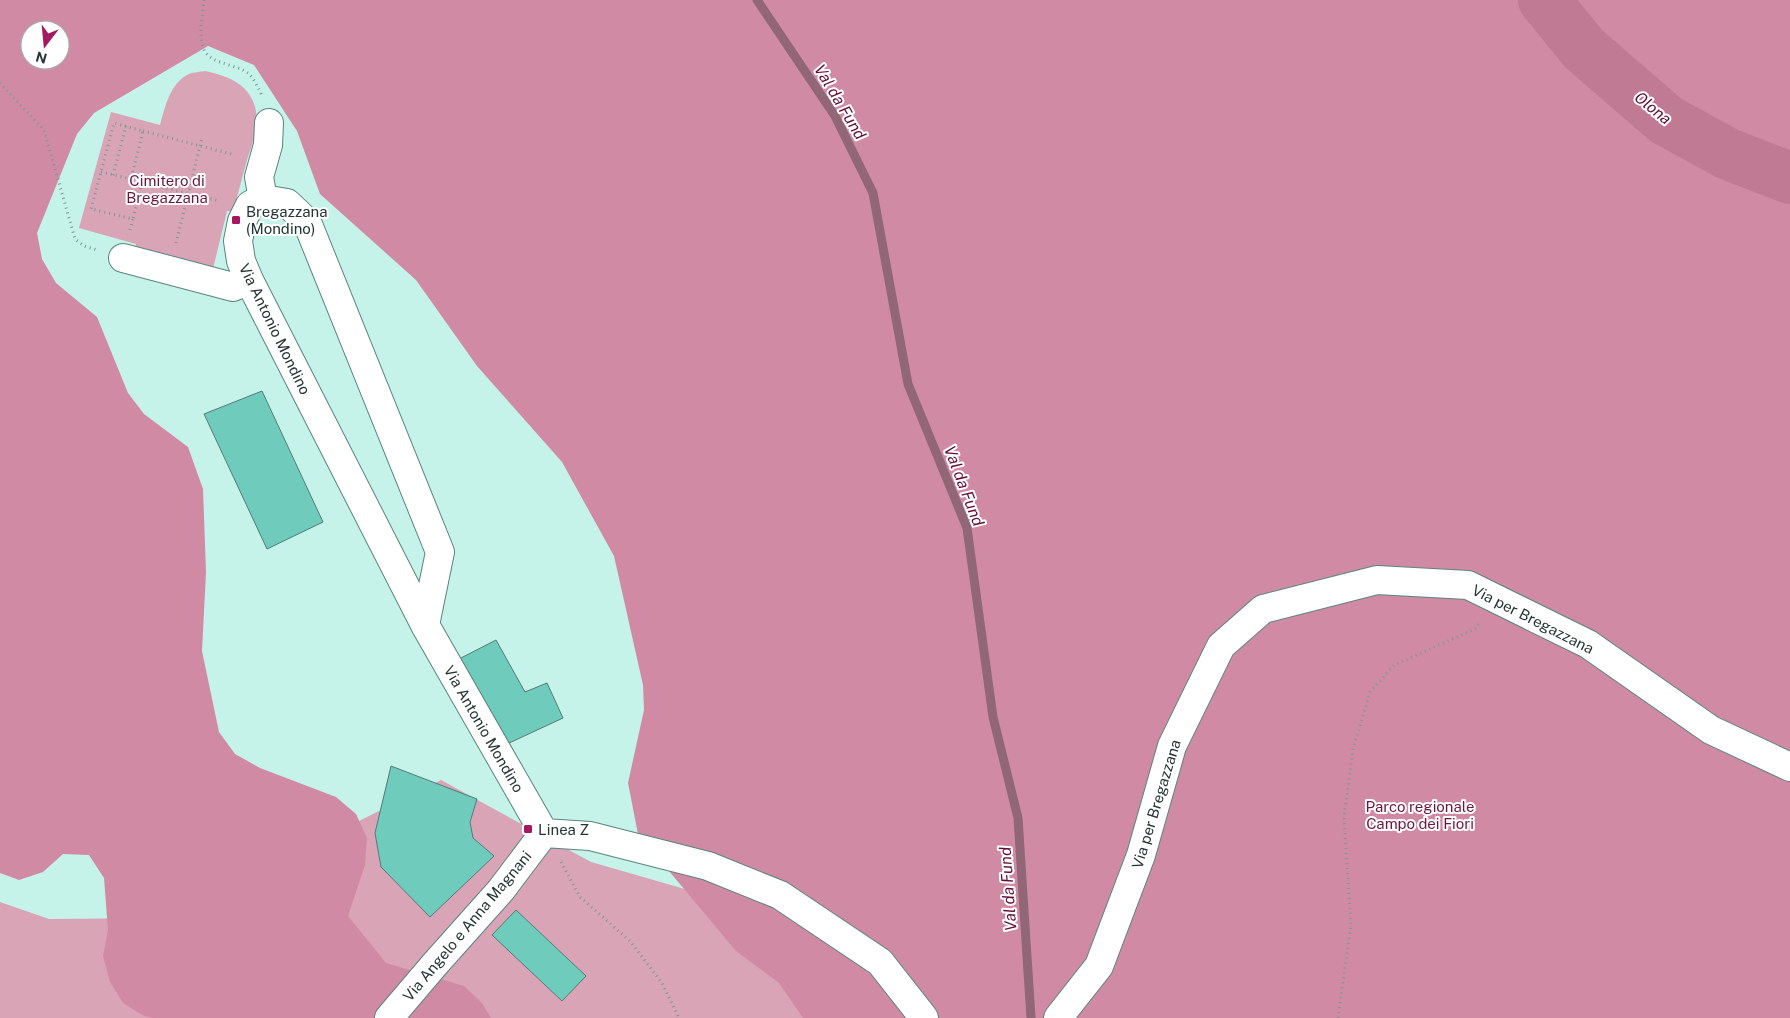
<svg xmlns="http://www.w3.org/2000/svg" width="1790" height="1018" viewBox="0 0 1790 1018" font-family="'Public Sans',sans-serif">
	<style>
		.green { fill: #d8a4b6 }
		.forest { fill: #d18aa3; fill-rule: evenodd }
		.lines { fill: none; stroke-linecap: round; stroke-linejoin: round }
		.stream { stroke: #916677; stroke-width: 9 }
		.river { stroke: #c07a94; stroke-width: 52 }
		.building { fill: #6fccbc; stroke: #527c74 }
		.minor-casing { stroke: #5a857c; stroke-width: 30 }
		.path { stroke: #799992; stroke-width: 3; stroke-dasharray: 1 4; stroke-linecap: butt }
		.minor { stroke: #fff; stroke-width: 28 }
		.poi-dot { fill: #a41860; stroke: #fff; stroke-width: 2 }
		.labels { text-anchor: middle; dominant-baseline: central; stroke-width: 4; stroke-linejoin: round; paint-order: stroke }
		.park-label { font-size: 15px; fill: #6c1840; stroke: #fff }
		.poi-label { font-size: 15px; fill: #243632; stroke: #fff; text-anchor: start }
		.street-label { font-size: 15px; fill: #243632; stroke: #fff }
		.water-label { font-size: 16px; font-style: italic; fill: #620c37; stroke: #fff }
	</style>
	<rect width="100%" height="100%" fill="#c5f2e9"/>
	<path class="green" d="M205,71C233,77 255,87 257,119C258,132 251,147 247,160C242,177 238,195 233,212L227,211L212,273L135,253L136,244L79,228L111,112L160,125C165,107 170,83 189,74C194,72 201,72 205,71Z
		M441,780L591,862L723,900L878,1018H0V902L49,919L165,918Z"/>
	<path class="forest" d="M0,0H1790V1018H803L779,983L736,951L638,834L628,783L644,710L643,685L614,556L562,462L477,366L416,280L320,194L297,131L254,65L208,46L94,113L77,134L37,233L42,259L56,283L97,317L128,393L144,414L188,447L203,489L206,572L202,651L219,732L235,754L260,768L336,797L356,814L367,838L365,865L348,916L386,963L464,986L482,1003L491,1018H153L144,1016L123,1003L110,982L103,956L108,930L104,878L89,855L63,854L43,872L19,880L0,873ZM30,30H60V60H30Z"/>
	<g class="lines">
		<path class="stream" d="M757,0L835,116L873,193L908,384L967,528L993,717L1018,818L1031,1018"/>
		<path class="river" d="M1544,0L1584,49L1666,120L1728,154L1790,178"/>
	</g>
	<path class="building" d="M262,391L323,522L267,549L204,414Z
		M496,640L525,692L547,683L563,718L507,744L459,659Z
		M391,766L477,799L470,822L473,838L494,856L430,917L381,867L375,833Z
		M516,910L586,976L562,1001L492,935Z"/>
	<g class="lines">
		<g class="minor-casing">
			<path id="minor" d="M263,199L259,177L268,145L269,123
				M123,258L233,287L249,280
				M425,625L440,552L307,222L287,203L263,199L250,205L242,221L238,241L241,261L249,280L425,625L544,833
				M544,833L590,836L708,866L780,895L880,962L924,1018
				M389,1018L435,964L501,890L544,833
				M1058,1018L1099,966L1141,855L1172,746L1221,646L1263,609L1377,580L1468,585L1588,644L1711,730L1790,767"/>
		</g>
		<path class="path" d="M204,0C203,14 199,29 202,43C205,65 232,62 248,73C254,78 259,89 262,96
			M0,83L44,130L75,239L84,246L97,250
			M143,131L235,155
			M101,172L131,179
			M113,175L126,126
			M152,185L220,201
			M130,230L133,219L91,209L114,123L143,131L131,179L142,183L133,219
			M176,243L202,138
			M561,862L580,897L630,941L662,983L679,1018
			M1338,1018L1351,925L1344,817L1353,749L1370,692L1394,665L1475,629L1480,622"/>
		<use href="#minor" class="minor"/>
	</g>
	<g class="poi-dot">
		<rect x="231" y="215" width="10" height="10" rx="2.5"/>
		<rect x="523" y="824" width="10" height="10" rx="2.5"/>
	</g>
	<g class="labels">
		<g class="park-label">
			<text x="167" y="180">Cimitero di<tspan x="167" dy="17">Bregazzana</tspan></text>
			<text x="1420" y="806">Parco regionale<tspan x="1420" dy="17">Campo dei Fiori</tspan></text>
		</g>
		<g class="poi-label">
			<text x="246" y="211">Bregazzana<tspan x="246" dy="17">(Mondino)</tspan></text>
			<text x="538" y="829">Linea Z</text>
		</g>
		<g class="street-label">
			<text transform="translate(275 329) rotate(64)">Via Antonio Mondino</text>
			<text transform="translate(1533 619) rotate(27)">Via per Bregazzana</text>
			<text transform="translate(484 729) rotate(60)">Via Antonio Mondino</text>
			<text transform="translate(1156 804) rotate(-73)">Via per Bregazzana</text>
			<text transform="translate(467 926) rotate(-50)">Via Angelo e Anna Magnani</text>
		</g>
		<g class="water-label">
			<text transform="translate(840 102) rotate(59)">Val da Fund</text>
			<text transform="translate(1653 108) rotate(39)">Olona</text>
			<text transform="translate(964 486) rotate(69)">Val da Fund</text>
			<text transform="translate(1008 889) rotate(-94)">Val da Fund</text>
		</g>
	</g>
	<g transform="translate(45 45) rotate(196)"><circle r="24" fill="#ffffff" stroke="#a7afad"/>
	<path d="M0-4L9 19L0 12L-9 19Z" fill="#a41860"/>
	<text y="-8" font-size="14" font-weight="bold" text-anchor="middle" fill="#243632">N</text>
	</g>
</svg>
